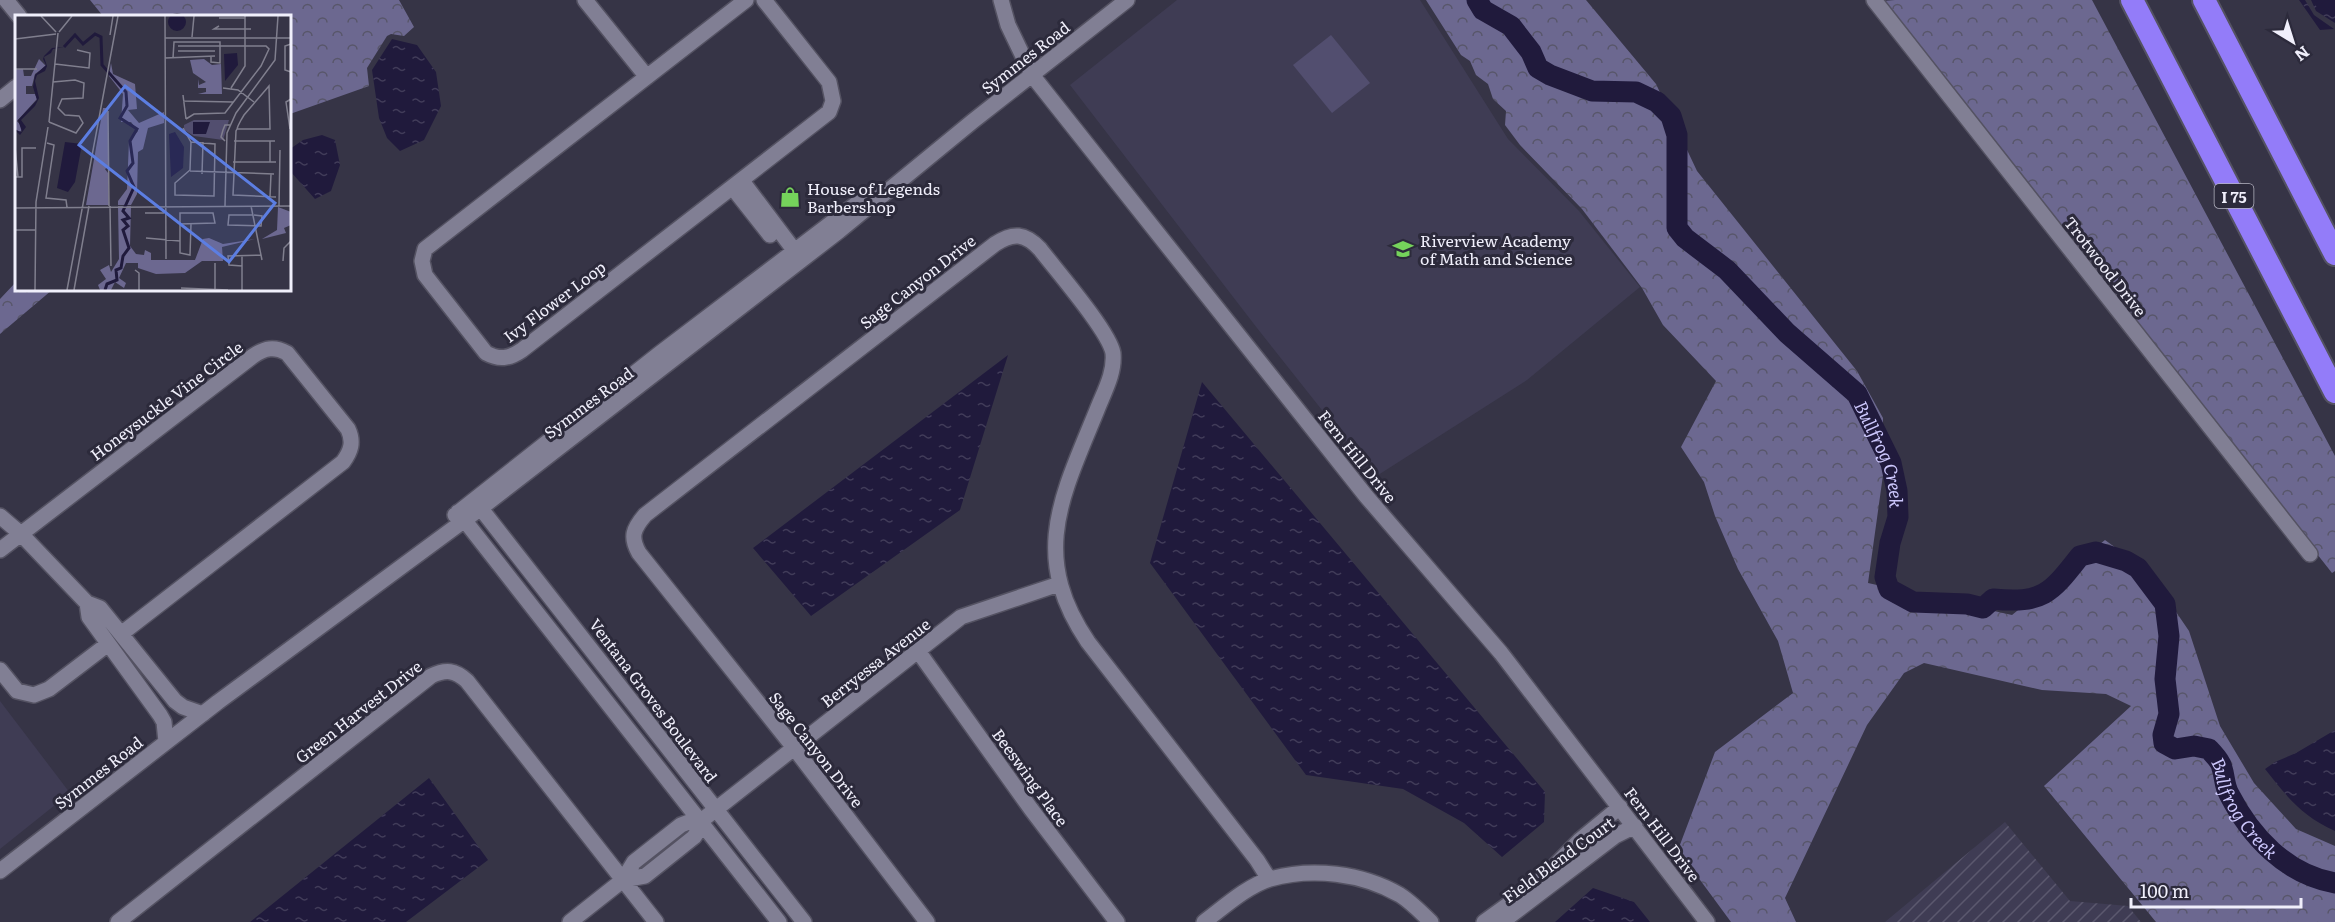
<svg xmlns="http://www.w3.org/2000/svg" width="2335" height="922" viewBox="0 0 2335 922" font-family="Literata,serif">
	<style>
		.built { fill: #3f3c54 }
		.industrial { fill: url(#industrial-furrows) }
		.green { fill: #524e6f }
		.forest { fill: url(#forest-crowns) }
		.water { fill: url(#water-ripples) }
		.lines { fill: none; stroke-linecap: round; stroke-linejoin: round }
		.river { stroke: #201a3c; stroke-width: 21 }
		.minor-casing { stroke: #545262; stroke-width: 18 }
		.highway-casing { stroke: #545262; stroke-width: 26 }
		.minor { stroke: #817f94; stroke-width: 15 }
		.highway { stroke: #937cf9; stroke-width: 22 }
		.labels { text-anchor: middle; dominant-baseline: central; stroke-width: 6; stroke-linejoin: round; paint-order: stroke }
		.shield { fill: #2c2a3b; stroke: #b5b4c1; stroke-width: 1.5 }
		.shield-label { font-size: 15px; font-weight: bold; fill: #f0effb }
		.street-label { font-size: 16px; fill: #f0effb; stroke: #2c2a3b }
		.poi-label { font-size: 16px; fill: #f0effb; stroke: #2c2a3b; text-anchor: start }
		.water-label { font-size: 18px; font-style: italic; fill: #ccc7fc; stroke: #2c2a3b }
		.inset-river { fill: none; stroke: #201a3c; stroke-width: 3 }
		.inset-road { fill: none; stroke: #807f8e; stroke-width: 1.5 }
		.view { fill: #5c7ee2; fill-opacity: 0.15; stroke: #5c7ee2; stroke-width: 3 }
		.inset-edge { fill: none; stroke: #f0effb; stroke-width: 3 }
	</style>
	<defs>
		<pattern id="industrial-furrows" width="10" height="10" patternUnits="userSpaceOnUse" patternTransform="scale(1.5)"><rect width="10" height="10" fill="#3f3c54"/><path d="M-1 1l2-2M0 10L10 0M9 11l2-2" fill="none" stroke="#5b586e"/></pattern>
		<pattern id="forest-crowns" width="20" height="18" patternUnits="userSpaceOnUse" patternTransform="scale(1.5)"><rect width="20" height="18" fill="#6c6890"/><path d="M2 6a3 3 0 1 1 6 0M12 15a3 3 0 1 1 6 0" fill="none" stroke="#58566a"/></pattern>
		<pattern id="water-ripples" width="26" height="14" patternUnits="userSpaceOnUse" patternTransform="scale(1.5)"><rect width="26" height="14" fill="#201a3c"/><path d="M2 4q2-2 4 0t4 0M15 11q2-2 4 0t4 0" fill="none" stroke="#413c59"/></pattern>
	</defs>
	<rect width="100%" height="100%" fill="#363446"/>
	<path class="built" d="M1177,0H1420L1508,139L1579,211L1640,287L1527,380L1375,477L1257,328L1070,85Z
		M0,701L70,793L0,849Z"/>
	<path class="industrial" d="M2005,822L2070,901L2128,906L2141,922H1885Z"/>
	<path class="green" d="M1331,35L1370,83L1332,113L1293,65Z"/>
	<path class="forest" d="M90,0H399L414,27L404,36L391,34L387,36L367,68L369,86L290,114V16H103Z
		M1426,0H1586L1656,84L1697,171L1857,371L1883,418V475L1868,583L2012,615L2105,540L2131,559L2157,584L2189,631L2220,726L2254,783L2296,829L2335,846V922H2156L2044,786L2131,706L2106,694L2042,690L1924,663L1904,673L1867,725L1785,898L1796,922H1731L1678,850L1715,752L1793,693L1778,641L1738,569L1715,516L1704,482L1681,447L1716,381L1663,325L1642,288L1582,209L1520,145L1505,125L1506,111L1493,99L1488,84L1476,75L1470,61L1461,55Z
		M1895,0H2092L2335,456V571L2332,573L1883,1Z
		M16,282V290H52L0,334V299Z"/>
	<path class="water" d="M2299,0H2305L2314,15L2334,29L2320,30Z
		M2311,0H2335V23L2316,11Z
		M392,39L417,45L436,72L441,106L424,140L400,151L387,138L379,118L372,70Z
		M322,135L335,140L340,165L331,191L315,199L290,171V149L303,140Z
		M1008,355L960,510L811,616L753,548Z
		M1202,382L1545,792L1544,822L1502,857L1464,823L1403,789L1306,775L1150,563Z
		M2335,730V831C2302,816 2287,797 2265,769L2275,762L2296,753Z
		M429,778L488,860L406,922H250Z
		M1593,888L1634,902L1650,922H1555Z"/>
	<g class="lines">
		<path class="river" id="s1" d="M1477,0L1483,10L1511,26L1531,52L1538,68L1550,75L1592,91L1636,92L1657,102L1671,116L1677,135V228L1685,238L1727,270L1787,333L1857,394L1891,463L1897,491L1898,517L1890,543L1885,577L1889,589L1913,602L1967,604L1983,608L1993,599C2043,604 2051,593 2080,556L2096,552L2126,561L2138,568L2165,604L2169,636L2165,679L2169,714L2163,735L2164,743L2175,749L2194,746L2209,749C2213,754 2221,761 2222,768C2225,777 2224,785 2229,794C2251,837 2286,874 2335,883"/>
		<g class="minor-casing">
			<path id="minor" d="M6,0L19,16
				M585,0L647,77
				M746,0L425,249L422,261L425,275L486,353C499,360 509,359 522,350L829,112L833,101L829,82L764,0
				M1001,0L1008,25L1032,75L1366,496L1501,653L1707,922
				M1874,0L2310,554
				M0,100L16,87
				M742,181L800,258
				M733,188L770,235
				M475,501L804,922
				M458,512L779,922
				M455,515L659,354L872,192
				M0,516L21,534L87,603L100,608L175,701L183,707L203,714
				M0,550L253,356C265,348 274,346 287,353L348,429C354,442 351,451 343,462L121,634
				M87,603L89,617L160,715L164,722L166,742
				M918,651L1031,809L1117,922
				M0,670L17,691L34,695L49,689L108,644
				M0,871L218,702L481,508L839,231L973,121L1127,0
				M623,880L645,876L694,837L700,828L701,821
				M118,922L431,676C446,669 455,670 467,681L656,922
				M570,922L623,880L634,862L681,825L694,820L701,821L961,617L1059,584
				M927,922L795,749L639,553C630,537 633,529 645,515L995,244C1013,232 1025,233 1040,249C1056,270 1109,331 1113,353C1115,373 1104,392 1097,410C1062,496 1029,555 1088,642L1257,860L1269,879
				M1204,922C1223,908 1247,886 1270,879C1312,867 1362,873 1400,895C1411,902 1422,913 1431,922
				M1484,922L1538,883L1580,840L1620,807
				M1502,922L1615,836L1635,826"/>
		</g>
		<g class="highway-casing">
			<path id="highway" d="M2132,0L2335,392
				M2204,0L2335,254"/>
		</g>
		<use href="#minor" class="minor"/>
		<use href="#highway" class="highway"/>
	</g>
	<defs>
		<g id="shop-bare" transform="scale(1.62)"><path d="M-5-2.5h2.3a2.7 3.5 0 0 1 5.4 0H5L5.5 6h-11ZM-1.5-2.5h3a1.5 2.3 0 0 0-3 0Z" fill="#75d25b" stroke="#2c2a3b" stroke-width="2.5" paint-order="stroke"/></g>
		<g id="school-bare" transform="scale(1.62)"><path d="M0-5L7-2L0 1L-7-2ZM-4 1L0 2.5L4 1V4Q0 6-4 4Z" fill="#75d25b" stroke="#2c2a3b" stroke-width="2.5" paint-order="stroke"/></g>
	</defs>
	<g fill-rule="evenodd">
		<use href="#shop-bare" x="790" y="197"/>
		<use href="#school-bare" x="1403" y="249"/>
	</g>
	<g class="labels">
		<rect class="shield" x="2214.5" y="184" width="39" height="24" rx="4.5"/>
		<g class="shield-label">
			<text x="2234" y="196">I 75</text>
		</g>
		<g class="street-label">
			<text transform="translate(1025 57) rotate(-38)">Symmes Road</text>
			<text transform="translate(2106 266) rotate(52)">Trotwood Drive</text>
			<text transform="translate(917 281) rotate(-38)">Sage Canyon Drive</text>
			<text transform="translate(554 301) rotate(-37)">Ivy Flower Loop</text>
			<text transform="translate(166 400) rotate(-37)">Honeysuckle Vine Circle</text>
			<text transform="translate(588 402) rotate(-37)">Symmes Road</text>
			<text transform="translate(1358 456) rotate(51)">Fern Hill Drive</text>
			<text transform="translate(875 662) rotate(-38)">Berryessa Avenue</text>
			<text transform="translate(654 700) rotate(53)">Ventana Groves Boulevard</text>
			<text transform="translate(358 711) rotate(-38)">Green Harvest Drive</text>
			<text transform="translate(817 749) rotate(52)">Sage Canyon Drive</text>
			<text transform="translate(98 772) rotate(-38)">Symmes Road</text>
			<text transform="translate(1031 777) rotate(54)">Beeswing Place</text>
			<text transform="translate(1663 834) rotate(53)">Fern Hill Drive</text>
			<text transform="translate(1558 859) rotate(-36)">Field Blend Court</text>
		</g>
		<g class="poi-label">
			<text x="807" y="188">House of Legends<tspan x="807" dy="18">Barbershop</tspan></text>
			<text x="1420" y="240">Riverview Academy<tspan x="1420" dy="18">of Math and Science</tspan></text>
		</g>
		<g class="water-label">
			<text stroke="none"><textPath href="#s1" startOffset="664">Bullfrog Creek</textPath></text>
			<text stroke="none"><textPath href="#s1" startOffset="1384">Bullfrog Creek</textPath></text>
		</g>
	</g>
	<g transform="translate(15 15)">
		<rect width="276" height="276" fill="#363446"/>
		<path d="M24,44L31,51L20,59L17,71H11V79H20L22,84L2,106L8,113L5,117L0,114V54H8L9,61H16ZM189,44L197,50L206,49L207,79H183L191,77V73H183V64L184,70L191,67L178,58L175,45ZM96,48L98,59L120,69L122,94L113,95L124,108L149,97V108L133,113L128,134L123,137L122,179L116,190H103V186L112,174L114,126L123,116L116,107H106L108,79L94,61ZM88,93H93V152L90,154L93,158L94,190H71ZM103,191H116L115,231L121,239L129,240L130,235L136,238V245H180L188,224L194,223L208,229L240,224L207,232L208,246H187L170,258L141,259L123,253V248H111L104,263L111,268L109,273L100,267L96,275H85L83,270L91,264L85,255L94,250L96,257L104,244ZM263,192L276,197V210L269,213L271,218L247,224L262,215Z" fill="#6c6890"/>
		<path d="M179,105H214L208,125L179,121L169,115V110Z" fill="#524e6f"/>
		<path d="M153 7a9 9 0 1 1 18 0a9 9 0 1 1-18 0ZM49,32L38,34L36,38L29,42L32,51L30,56L22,60L20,66L24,83L20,91L6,105L11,112L5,120L0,115L7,117L3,105L22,85L18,72L20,60L31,50L28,44L29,41L37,33ZM222,38L223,50L210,66L209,39ZM178,107H195L191,119H178ZM160,117L169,132L168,153L156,162L154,119ZM50,127L67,129L60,167L53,177L42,173Z" fill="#201a3c"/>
		<path class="inset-river" d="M49,32L60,20L68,29L80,19L86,22L87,50L111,77L112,91L105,103L122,114L115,126L118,148L112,156L119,172L108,196L114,203L108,205L113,211L108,215L114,233L108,241L106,253L101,255L102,265L92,269L90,275"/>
		<path class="inset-road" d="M26,1L41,17M150,1L151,244M204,3H230M204,11L199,14H236M44,17L57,1M95,20L98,1M177,22L179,1M150,23H276M0,24L41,19M276,29L270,31V55L276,57M163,31H251L254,34L246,51L210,98L179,99L171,104M163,36H200M150,43L200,41M158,43L159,27H205V48L196,47V41M40,49L74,53L75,38L62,35M0,54H22M208,73L223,75L239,87M216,73L230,51V1M168,80L171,104M168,86L218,87M93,96L94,191M34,107L61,118L68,108L64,101L50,100L43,93L47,84L68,83L69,68L60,65L38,67M34,107L43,18M168,113L176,127L200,129L199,181L160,180V168L175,155L176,127M222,114H255L254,71L229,100L226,105L223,111L222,114L221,116L218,180L261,182M275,114L271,87L276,84M210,126L206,122L208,115L210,110H215M219,126H260M32,128L39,130L31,183L51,185L52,192M0,132L3,162M218,147H261M255,147V126M175,156L259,159M187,159L188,127M0,162H7V133H21M255,182L256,159M95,191L96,251M210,191L212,118L221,98L260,45L263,1M236,191L247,245M264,191L265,135M0,193L276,191M130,198H149M165,198H198L200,208L165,209ZM238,200H214L213,210L246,211L247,201L239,200M165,209V238L175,240L176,209M0,215H20M131,223L165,226M268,246L269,233L276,226M200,248V275M227,251L214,250L213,241L246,240M120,255L124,258V275M166,273L213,275M20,275L21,187L33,112M52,275L103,1M59,275L74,191M227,275V240"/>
		<path class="view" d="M110,71L260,188L214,247L64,130Z"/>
		<rect width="276" height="276" class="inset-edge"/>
	</g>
	<g transform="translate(2293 42) rotate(142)" stroke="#2c2a3b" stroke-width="4.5" paint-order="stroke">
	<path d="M0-4.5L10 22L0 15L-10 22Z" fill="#f0effb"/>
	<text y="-9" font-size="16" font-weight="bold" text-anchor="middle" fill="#f0effb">N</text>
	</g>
	<path d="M2131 898v9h170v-9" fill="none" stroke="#f0effb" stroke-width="3"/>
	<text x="2140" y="898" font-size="18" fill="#f0effb" stroke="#2c2a3b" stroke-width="4.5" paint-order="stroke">100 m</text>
</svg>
